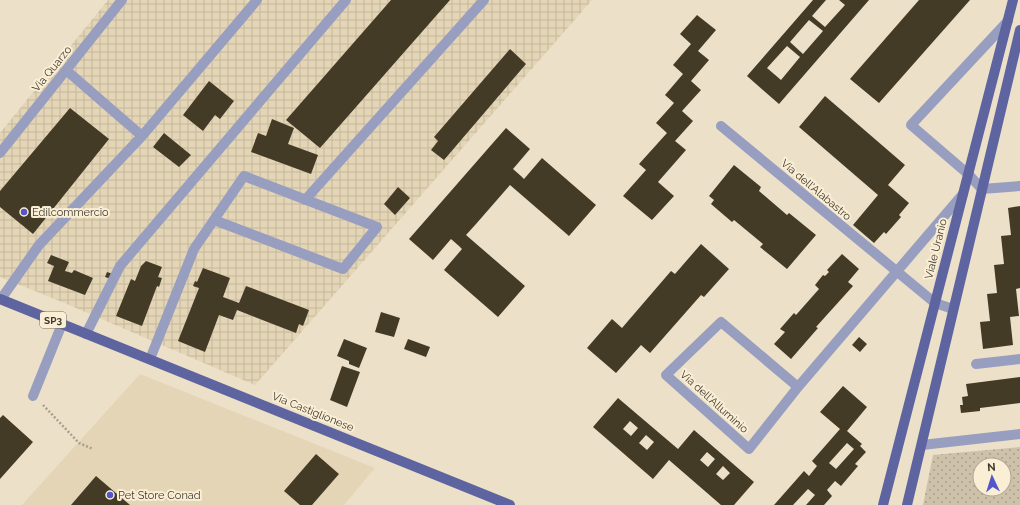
<svg xmlns="http://www.w3.org/2000/svg" width="1020" height="505" viewBox="0 0 1020 505" font-family="Raleway,sans-serif">
	<style>
		.built { fill: #e4d5b6 }
		.industrial { fill: url(#industrial-grid) }
		.park { fill: url(#park-dots); fill-rule: evenodd }
		.building { fill: #443b27; fill-rule: evenodd }
		.lines { fill: none; stroke-linecap: round; stroke-linejoin: round }
		.path { stroke: #a89f8c; stroke-width: 2.5; stroke-dasharray: 2 2; stroke-linecap: butt }
		.minor { stroke: #989ebf; stroke-width: 10 }
		.major { stroke: #5d649f; stroke-width: 10 }
		.poi-dot { fill: #5355cc; stroke: #faeed5; stroke-width: 1.5 }
		.labels { text-anchor: middle; dominant-baseline: central; stroke-width: 4; stroke-linejoin: round; paint-order: stroke }
		.shield { fill: #faeed5; stroke: #777062; stroke-width: 1 }
		.shield-label { font-size: 10px; font-weight: bold; fill: #3f3a30 }
		.street-label { font-size: 11px; fill: #3f3a30; stroke: #faeed5 }
		.poi-label { font-size: 11px; fill: #3f3a30; stroke: #faeed5; text-anchor: start }
	</style>
	<defs>
		<pattern id="industrial-grid" width="8" height="8" patternUnits="userSpaceOnUse"><rect width="8" height="8" fill="#e4d5b6"/><path d="M0 4h8M4 0v8" fill="none" stroke="#c5b89d"/></pattern>
		<pattern id="park-dots" width="8" height="8" patternUnits="userSpaceOnUse"><rect width="8" height="8" fill="#cdc1aa"/><path d="M2 2h.1M6 6h.1" fill="none" stroke="#a89e8b" stroke-width="1.8" stroke-linecap="round"/></pattern>
	</defs>
	<rect width="100%" height="100%" fill="#ece0c8"/>
	<path class="built" d="M140,374L375,468L344,505H22Z"/>
	<path class="industrial" d="M108,0H592L255,385L62,302L0,277V133Z"/>
	<path class="park" d="M1020,447V505H923L933,455ZM980,465H1004V489H980Z"/>
	<path class="building" d="M391,0H450L320,148L286,120Z
		M813,0H826L812,16L825,27L845,5L839,0H869L779,104L747,76ZM809,20L823,31L803,54L790,42ZM787,46L800,57L781,80L767,68Z
		M919,0H970L879,103L850,79Z
		M697,15L716,30L698,51L709,60L691,81L701,90L682,111L693,121L675,141L686,150L658,182L674,196L652,220L623,196L646,170L639,164L667,133L656,123L674,103L665,95L683,74L673,65L691,44L680,34Z
		M510,49L526,64L444,160L431,150L438,141L434,137Z
		M209,81L234,101L220,119L215,115L203,131L183,115Z
		M825,96L905,165L888,185L909,203L899,215L901,217L886,234L884,232L874,243L853,225L878,195L799,127Z
		M70,108L109,139L33,234L0,207V191Z
		M272,119L294,128L288,144L318,155L311,174L251,152L258,133L266,136Z
		M506,128L530,149L513,169L521,176L524,179L542,158L596,205L569,236L510,185L476,224L466,235L525,286L498,317L444,270L462,249L459,246L451,239L433,260L409,239Z
		M164,133L191,155L179,167L153,147Z
		M734,165L761,187L759,191L787,215L789,213L816,235L787,269L760,247L763,244L734,220L732,222L711,204L714,200L709,196Z
		M398,187L410,198L395,215L384,204Z
		M1020,206V288L1016,289L1019,316L1010,317L1013,345L983,349L980,322L990,321L987,294L997,293L994,265L1004,264L1001,236L1011,235L1008,208Z
		M701,244L729,269L704,297L701,295L650,353L641,345L616,373L587,348L612,319L622,328L671,271L675,274Z
		M842,254L859,269L848,282L853,286L816,327L818,328L791,359L774,344L785,332L780,329L794,313L796,315L819,289L815,285L823,275L825,276L829,272L827,270Z
		M51,255L69,262L65,271L72,273L74,270L93,278L85,295L48,281L54,266L47,263Z
		M146,261L162,267L158,277L162,278L159,287L157,286L142,326L116,316L131,279L135,281L141,266Z
		M203,268L230,278L223,297L239,303L246,286L309,310L303,326L299,324L296,333L237,310L233,320L219,315L205,352L178,341L199,288L193,286L195,281L197,282Z
		M107,272L113,274L111,279L105,277Z
		M381,312L400,318L394,337L375,332Z
		M859,337L867,344L860,352L852,345Z
		M344,339L367,348L359,368L349,364V361L337,356Z
		M408,339L430,347L426,357L404,349Z
		M342,366L360,372L347,407L330,400Z
		M1020,377V403L980,408V411L961,413L960,405H963L962,397L968,396L966,384Z
		M843,386L867,407L847,431L862,444L860,446L866,452L855,464L858,466L841,486L835,481L827,490L832,496L824,505H806L815,495L808,489L793,505H774L804,471L809,476L817,466L812,461L840,429L820,412ZM847,443L854,449L836,469L829,463Z
		M618,398L678,449L694,430L754,482L734,505H721L669,460L653,479L593,427ZM630,421L638,428L631,436L623,429ZM646,435L654,442L647,450L639,443ZM707,452L715,459L708,467L700,460ZM723,466L730,473L723,480L716,474Z
		M3,415L33,442L0,479V418Z
		M316,454L339,474L312,505H300L284,491Z
		M96,476L130,505H71Z"/>
	<g class="lines">
		<path class="path" d="M43,405L79,443L93,449"/>
		<path class="minor" d="M1008,21L911,125L968,174L982,189L1020,186
			M66,70L142,136
			M721,126L935,303L953,309
			M0,153L122,0
			M305,200L484,0
			M1,299L39,245L142,136L257,0
			M86,334L120,266L346,0
			M150,359L194,249L244,176L377,227L343,269L214,220
			M976,364L1020,359
			M798,387L721,322L666,375L749,449L798,387L963,194
			M33,396L62,324
			M922,445L1020,434"/>
		<path class="major" d="M0,299L510,505
			M883,505L1013,0
			M907,505L1020,30"/>
	</g>
	<g class="poi-dot">
		<circle cx="24" cy="212" r="4"/>
		<circle cx="110" cy="495" r="4"/>
	</g>
	<g class="labels">
		<rect class="shield" x="40" y="312" width="26" height="16" rx="3"/>
		<g class="shield-label">
			<text x="53" y="320">SP3</text>
		</g>
		<g class="street-label">
			<text transform="translate(52 69) rotate(-51)">Via Quarzo</text>
			<text transform="translate(816 190) rotate(40)">Via dell'Alabastro</text>
			<text transform="translate(936 249) rotate(-76)">Viale Uranio</text>
			<text transform="translate(714 402) rotate(42)">Via dell'Alluminio</text>
			<text transform="translate(313 412) rotate(22)">Via Castiglionese</text>
		</g>
		<g class="poi-label">
			<text x="32" y="212">Edilcommercio</text>
			<text x="118" y="495">Pet Store Conad</text>
		</g>
	</g>
	<g transform="translate(992 477) rotate(356)"><circle r="19" fill="#faeed5" stroke="#afa693"/>
	<path d="M0-3L7 15L0 10L-7 15Z" fill="#5355cc"/>
	<text y="-6" font-size="11" font-weight="bold" text-anchor="middle" fill="#3f3a30">N</text>
	</g>
</svg>
